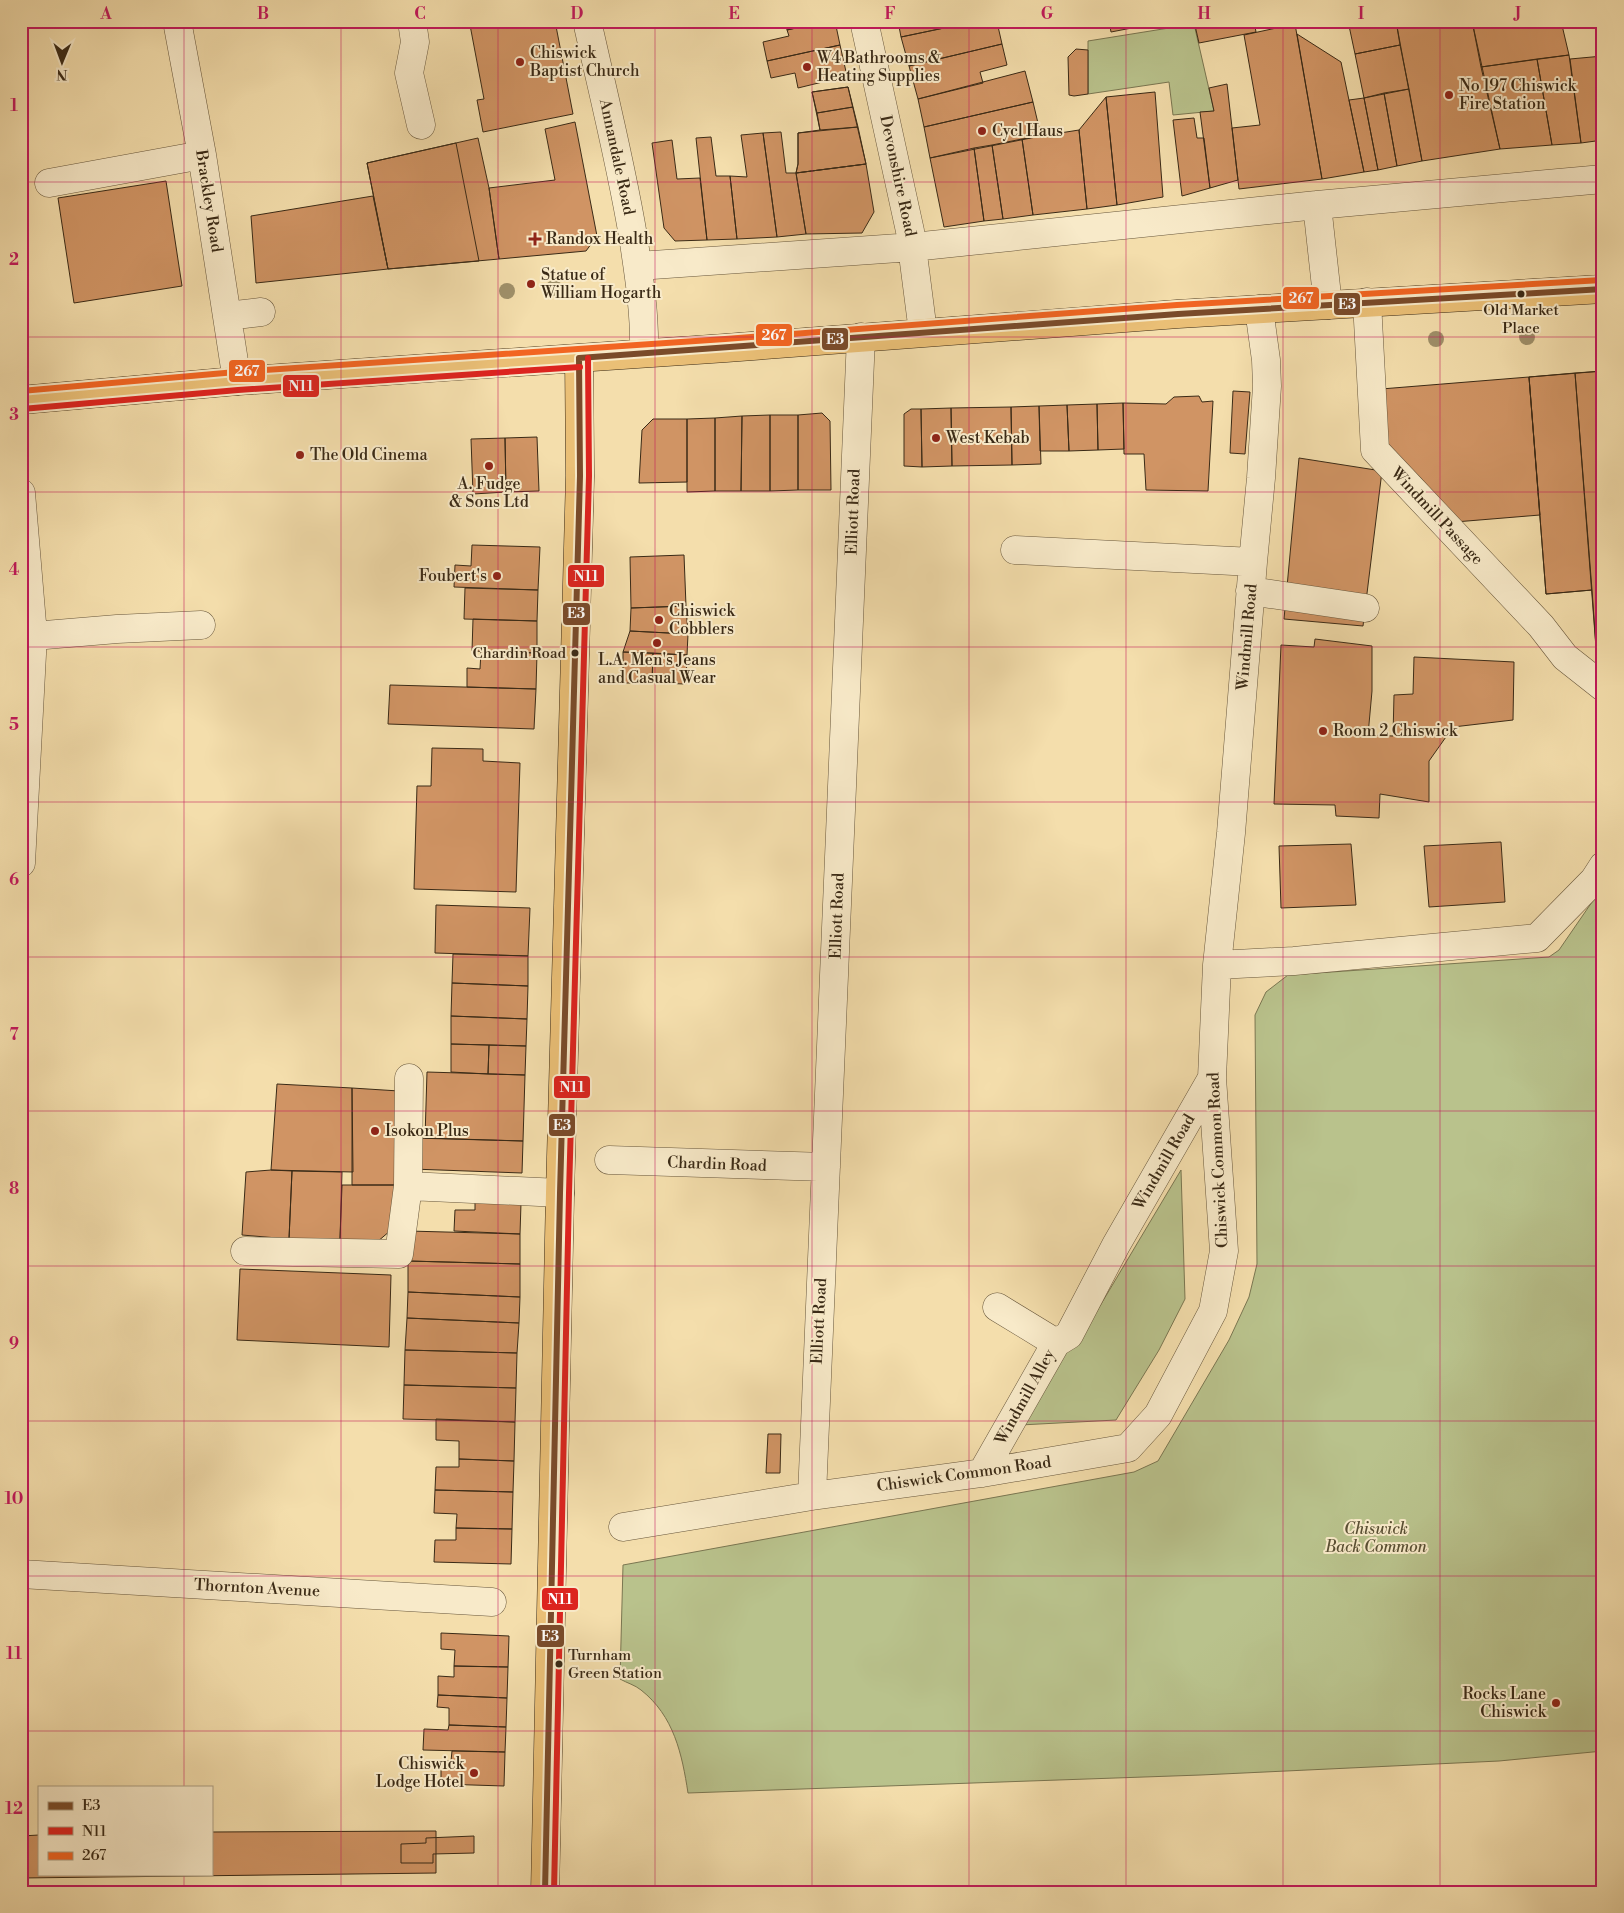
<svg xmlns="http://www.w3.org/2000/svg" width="1624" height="1913" viewBox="0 0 1624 1913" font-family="'Libre Bodoni',serif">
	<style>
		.green { fill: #b9c28c; stroke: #7a7651 }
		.building { fill: #d09464; stroke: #3a2a16 }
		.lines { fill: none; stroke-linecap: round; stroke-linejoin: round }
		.minor-casing { stroke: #68573c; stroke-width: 29 }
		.major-casing { stroke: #3a2a16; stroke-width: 29 }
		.minor { stroke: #f8eac9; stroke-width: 28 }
		.major { stroke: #eabf76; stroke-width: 28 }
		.bus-1-casing { stroke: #f8eac9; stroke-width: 10 }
		.bus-2-casing { stroke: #f8eac9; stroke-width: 10 }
		.bus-3-casing { stroke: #f8eac9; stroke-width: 10 }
		.bus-1 { stroke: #7a4b2a; stroke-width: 6 }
		.bus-2 { stroke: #dc241f; stroke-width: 6 }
		.bus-3 { stroke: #f26522; stroke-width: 6 }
		.tree { fill: #9f906a }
		.grid { fill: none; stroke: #c2185b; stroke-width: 1; stroke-opacity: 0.55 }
		.poi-dot { fill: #8f2418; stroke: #f8eac9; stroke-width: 2 }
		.bus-dot { fill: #3a2a16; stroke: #f8eac9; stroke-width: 2 }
		.labels { text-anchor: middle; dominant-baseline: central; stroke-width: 4; stroke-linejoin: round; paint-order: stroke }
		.bus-label { font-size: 15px; fill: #3a2a16; stroke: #f8eac9 }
		.poi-label { font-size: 16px; fill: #3a2a16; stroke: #f8eac9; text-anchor: start }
		.street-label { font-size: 16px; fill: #3a2a16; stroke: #f8eac9 }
		.park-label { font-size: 16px; font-style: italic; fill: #5a5034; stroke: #f8eac9 }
		.line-badge { stroke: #f8eac9; stroke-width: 2 }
		.badge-label { font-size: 14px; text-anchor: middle; font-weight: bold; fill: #fff }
		.neatline { fill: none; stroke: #c2185b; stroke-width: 2 }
		.grid-label { font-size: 16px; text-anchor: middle; font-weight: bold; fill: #c2185b }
	</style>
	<rect width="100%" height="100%" fill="#f4deac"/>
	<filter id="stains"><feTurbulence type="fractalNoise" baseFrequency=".004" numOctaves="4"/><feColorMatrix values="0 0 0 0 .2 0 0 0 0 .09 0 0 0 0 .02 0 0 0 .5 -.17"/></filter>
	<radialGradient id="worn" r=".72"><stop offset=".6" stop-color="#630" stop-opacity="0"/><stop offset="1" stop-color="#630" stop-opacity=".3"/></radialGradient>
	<path class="green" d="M1194,24L1214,111L1173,115L1169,82L1088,94V41Z
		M1603,886V1751L1499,1761L1201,1775L688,1793C682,1754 674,1716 641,1690C635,1685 627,1683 620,1679L623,1565L1134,1472L1158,1461L1229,1340L1249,1297L1257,1264L1255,1015L1266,992L1288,975L1549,957L1559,950Z
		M1181,1170L1185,1299L1159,1350L1116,1420L1020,1425L1068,1347L1079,1341Z"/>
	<path class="building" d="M492,21H555L573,114L483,132L477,100L484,99L470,25Z
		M785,21H828L787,30Z
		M828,21H835L840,45L767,61L763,42L789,36L787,30Z
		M898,21H967L968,23L901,37Z
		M1013,21H1035L1014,26Z
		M1109,21H1168L1111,32Z
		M1194,21H1254L1256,32L1199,43Z
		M1348,21H1396L1400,45L1355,54Z
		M1396,21H1472L1500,149L1422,161Z
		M1472,21H1561L1569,55L1481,67Z
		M997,22L1002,44L909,66L901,37L968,23L969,28Z
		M1295,24L1322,179L1239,189L1232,128L1260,125L1244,35Z
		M1297,34L1341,62L1364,172L1322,179Z
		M1002,44L1007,65L980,72L983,83L918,99L909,66Z
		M840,45L847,76L798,88L795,73L771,78L767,61Z
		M1400,45L1409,89L1364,98L1355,54Z
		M1076,49L1088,50V94L1074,96L1069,95L1068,57Z
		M1569,55L1581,143L1552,145L1537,59Z
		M1603,56V140L1581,143L1570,59Z
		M1537,59L1552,145L1500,149L1481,67Z
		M1025,71L1033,102L924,127L918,99Z
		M1227,84L1238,180L1210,188L1200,112L1214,111L1209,88Z
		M848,87L866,164L796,173L798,164V133L820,130L812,92Z
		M848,87L853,107L817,113L812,92Z
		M1409,89L1422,161L1397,166L1384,93Z
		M1155,92L1163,197L1117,205L1106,97Z
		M1384,93L1397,166L1378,170L1364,98Z
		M1106,97L1117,205L1087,209L1079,130Z
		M1364,98L1378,170L1364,172L1349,100Z
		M1033,102L1041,136L930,158L924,127Z
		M853,107L858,127L820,130L817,113Z
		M1194,118L1197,138H1204L1210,188L1182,196L1173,120Z
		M575,122L597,236L586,251L499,259L489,188L555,180L545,129Z
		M858,127L866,164L796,173L798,164V133Z
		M1079,130L1087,209L1033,215L1022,139Z
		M781,132L786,173H796L806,234L777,237L763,133Z
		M763,133L777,237L737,239L730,176L747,177L741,135Z
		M711,137L716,176H730L737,239L707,240L696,138Z
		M478,138L489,188L499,259L388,269L367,163Z
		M1022,139L1033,215L1003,219L992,145Z
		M672,140L677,179L700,178L707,240L675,241L664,228L652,143Z
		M456,143L479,261L388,269L367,163Z
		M992,145L1003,219L984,221L974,148Z
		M974,148L984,221L944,227L930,158Z
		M866,164L874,212L862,233L806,234L796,173Z
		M166,181L182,286L74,303L58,198Z
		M373,196L388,269L256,283L251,216Z
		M1603,371V665L1597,661L1575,373Z
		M1603,371V665L1597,661L1592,590L1546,594L1529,377Z
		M1575,373L1592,590L1546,594L1529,377Z
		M1529,377L1540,515L1455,522L1420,477L1384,447L1381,389Z
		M1233,391L1250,392L1245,454L1230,453Z
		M1199,396L1202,402L1213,401L1208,491L1146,490L1144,454H1124L1123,403L1166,404L1174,397Z
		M1123,403L1124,449L1098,450L1097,404Z
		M1097,404L1098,450L1069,451L1067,405Z
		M1067,405L1069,451H1040L1039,406Z
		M1039,406L1041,464L1012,465L1011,407Z
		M1011,407L1012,465L952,466L951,408Z
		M951,408L952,466L922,467L921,409Z
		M911,409H921L922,467L904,466V414Z
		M822,413L830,421L831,490H798V415Z
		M770,415H798V490L770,491Z
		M770,415V491H741L742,416Z
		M742,416L741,491H715V418Z
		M715,418V491L687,492V419Z
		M653,419H687V482L639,483L642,430Z
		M537,437L539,491L506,492L505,438Z
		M505,438L506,492L473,494L471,439Z
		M1299,458L1382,471L1363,626L1284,619Z
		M472,545L540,547L538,590L454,587L455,565L471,566Z
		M684,555L686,606L631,608L630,557Z
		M465,588L538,590L537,621L464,619Z
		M686,606L688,634L630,631L631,608Z
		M473,619L537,621V653L472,651Z
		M630,631L688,634L687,655L623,652Z
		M1315,639L1372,646V691L1368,735L1393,736L1394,695L1413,694L1414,657L1514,662L1513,720L1453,727L1429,761V802L1380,794L1379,818L1336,816L1335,805L1274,804L1281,645L1314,647Z
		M481,651L537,653L536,689L467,687V668L480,669Z
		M623,652L653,653L652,683H623Z
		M653,653L687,655L686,684L652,683Z
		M390,685L536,689L534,729L388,724Z
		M432,748L483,749V761L520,763L516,892L414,889L417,786H431Z
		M1501,842L1505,902L1429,907L1424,846Z
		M1351,844L1356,905L1281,908L1279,846Z
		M436,905L530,908L528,956L435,953Z
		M453,954L528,956V986L452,983Z
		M452,983L528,986L527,1019L451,1016Z
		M451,1016L527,1019L526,1046L451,1044Z
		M451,1044L489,1045L488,1074L451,1072Z
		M489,1045L526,1046L525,1075L488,1074Z
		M427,1072L525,1075L523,1141L425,1138Z
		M277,1084L352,1088L353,1172L271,1170Z
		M352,1088L399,1091L397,1185H352Z
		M413,1138L523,1141L522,1173L412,1169Z
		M271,1170L292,1171L289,1239L242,1235L246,1172Z
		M292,1171L342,1172L340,1240L289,1239Z
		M342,1185H397V1225L377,1242L340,1240Z
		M475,1202L521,1203L520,1234L454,1231L455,1210H475Z
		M408,1231L520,1234V1264L408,1261Z
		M408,1261L520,1264V1297L408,1292Z
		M240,1269L391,1275L389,1347L237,1340Z
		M408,1292L520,1297L519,1323L407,1318Z
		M407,1318L519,1323L517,1353L405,1350Z
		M405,1350L517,1353L516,1388L404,1385Z
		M404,1385L516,1388L515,1422L403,1419Z
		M436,1419L515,1422L514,1461L459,1459V1441L436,1440Z
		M768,1434H781L780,1473H766Z
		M459,1459L514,1461L513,1492L435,1490L436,1467H459Z
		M435,1490L513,1492L512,1529L456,1528L457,1514L434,1513Z
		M456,1528L512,1529L511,1564L434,1562L435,1540H456Z
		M441,1633L509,1636L508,1667L454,1666L455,1650L441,1649Z
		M454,1666L508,1667L507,1698L438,1695V1676L454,1677Z
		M438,1695L507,1698L506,1727L449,1725V1708L437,1707Z
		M449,1725L506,1727L505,1752L423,1750L424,1729L448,1730Z
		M452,1751L505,1752L504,1786L441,1784V1760L451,1761Z
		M436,1831V1873L21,1878V1836L39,1835V1874H211V1832Z
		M474,1836V1853L433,1854V1863H401V1844L426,1843V1838Z"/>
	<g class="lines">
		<g class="minor-casing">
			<path id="minor" d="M177,21L202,155L237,381
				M412,21L415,42L409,73L421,125
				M587,21C603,93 621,164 633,236C639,276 645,313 644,353
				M864,21L910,231L923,332
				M49,183L202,155
				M1317,205L1328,305
				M638,266L913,247L1317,205L1603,179
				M1367,302L1375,450L1541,626L1565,657L1603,687
				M227,316L261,312
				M21,493L33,635L21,863
				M1015,550L1253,562
				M1250,591L1365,608
				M21,637L117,629L201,625
				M1217,965L1294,961L1537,938L1594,880L1603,866
				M609,1160L826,1167
				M408,1186L560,1193
				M245,1251L399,1254L408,1186L409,1078
				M997,1307L1056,1343
				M982,1473L1056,1343L1069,1335L1116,1245L1212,1078
				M812,1496L861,337
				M623,1527L812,1496L982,1473L1128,1448L1158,1415L1213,1311L1224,1251L1212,1078L1217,965L1231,833L1253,562L1261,478L1267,386L1266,360L1259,309
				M21,1574L492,1602"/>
		</g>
		<g class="major-casing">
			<path id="major" d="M21,400L237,381L726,348L1178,314L1603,289
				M545,1892L560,1193L580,476L579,358"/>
		</g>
		<use href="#minor" class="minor"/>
		<use href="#major" class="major"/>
		<g class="bus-1-casing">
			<path id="bus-1" d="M579,358L1178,314L1603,289
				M545,1892L560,1193L580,476L579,358"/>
		</g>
		<g class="bus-2-casing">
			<path id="bus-2" d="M22,409L238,390L580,367
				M554,1892L569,1193L589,476L588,358"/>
		</g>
		<g class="bus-3-casing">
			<path id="bus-3" d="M21,391L236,372L725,339L1177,305L1602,280"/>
		</g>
		<use href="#bus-1" class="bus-1"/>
		<use href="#bus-2" class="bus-2"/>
		<use href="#bus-3" class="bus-3"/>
	</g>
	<g class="tree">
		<circle cx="554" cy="288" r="8"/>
		<circle cx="507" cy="291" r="8"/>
		<circle cx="1527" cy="337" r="8"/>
		<circle cx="1436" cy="339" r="8"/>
	</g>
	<path class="grid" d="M184,21V1787M341,21V1892M498,21V1892M655,21V1892M812,21V1892M969,21V1892M1126,21V1892M1283,21V1892M1440,21V1892M21,182H1603M21,337H1603M21,492H1603M21,647H1603M21,802H1603M21,957H1603M21,1111H1603M21,1266H1603M21,1421H1603M21,1576H1603M21,1731H1603M184,1874V1892"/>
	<g class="poi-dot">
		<circle cx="520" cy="62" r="5"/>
		<circle cx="807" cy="67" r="5"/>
		<circle cx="1449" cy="95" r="5"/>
		<circle cx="982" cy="131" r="5"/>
		<path d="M532.5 231.5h5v5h5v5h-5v5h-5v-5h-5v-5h5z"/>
		<circle cx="531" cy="284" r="5"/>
		<circle cx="936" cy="438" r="5"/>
		<circle cx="300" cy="455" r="5"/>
		<circle cx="489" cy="466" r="5"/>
		<circle cx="497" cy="576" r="5"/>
		<circle cx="659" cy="620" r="5"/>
		<circle cx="657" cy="643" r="5"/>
		<circle cx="1323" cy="731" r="5"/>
		<circle cx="375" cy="1131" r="5"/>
		<circle cx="1556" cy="1703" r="5"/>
		<circle cx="474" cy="1773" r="5"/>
	</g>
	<g class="bus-dot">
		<circle cx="1521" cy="294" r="4.5"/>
		<circle cx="575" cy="653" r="4.5"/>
		<circle cx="559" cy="1664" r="4.5"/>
	</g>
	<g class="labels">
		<g class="bus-label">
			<text x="1521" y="310">Old Market<tspan x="1521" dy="18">Place</tspan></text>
			<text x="566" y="653" text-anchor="end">Chardin Road</text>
			<text x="568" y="1655" text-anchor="start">Turnham<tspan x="568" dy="18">Green Station</tspan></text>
		</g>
		<g class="poi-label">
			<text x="530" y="53">Chiswick<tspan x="530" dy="18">Baptist Church</tspan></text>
			<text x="817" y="58">W4 Bathrooms &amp;<tspan x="817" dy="18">Heating Supplies</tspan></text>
			<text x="1459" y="86">No 197 Chiswick<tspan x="1459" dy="18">Fire Station</tspan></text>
			<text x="992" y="131">Cycl Haus</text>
			<text x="546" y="239">Randox Health</text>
			<text x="541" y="275">Statue of<tspan x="541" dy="18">William Hogarth</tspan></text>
			<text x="946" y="438">West Kebab</text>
			<text x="310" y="455">The Old Cinema</text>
			<text x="489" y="484" text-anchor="middle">A. Fudge<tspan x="489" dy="18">&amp; Sons Ltd</tspan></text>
			<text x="487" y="576" text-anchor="end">Foubert's</text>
			<text x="669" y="611">Chiswick<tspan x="669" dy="18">Cobblers</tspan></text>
			<text x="657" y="660" text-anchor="middle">L.A. Men's Jeans<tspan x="657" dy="18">and Casual Wear</tspan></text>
			<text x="1333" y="731">Room 2 Chiswick</text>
			<text x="385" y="1131">Isokon Plus</text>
			<text x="1546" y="1694" text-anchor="end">Rocks Lane<tspan x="1546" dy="18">Chiswick</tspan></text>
			<text x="464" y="1764" text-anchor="end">Chiswick<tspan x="464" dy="18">Lodge Hotel</tspan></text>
		</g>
		<g class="street-label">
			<text transform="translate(617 157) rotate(78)">Annandale Road</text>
			<text transform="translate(898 176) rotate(78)">Devonshire Road</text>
			<text transform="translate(209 201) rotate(81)">Brackley Road</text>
			<text transform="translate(853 512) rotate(-88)">Elliott Road</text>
			<text transform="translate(1437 516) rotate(47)">Windmill Passage</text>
			<text transform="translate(1247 637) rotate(-85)">Windmill Road</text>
			<text transform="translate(837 916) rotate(-88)">Elliott Road</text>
			<text transform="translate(1218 1160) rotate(-93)">Chiswick Common Road</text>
			<text transform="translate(1164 1162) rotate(-60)">Windmill Road</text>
			<text transform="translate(717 1164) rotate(2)">Chardin Road</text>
			<text transform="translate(819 1321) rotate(-87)">Elliott Road</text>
			<text transform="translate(1025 1397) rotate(-61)">Windmill Alley</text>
			<text transform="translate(964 1474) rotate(-8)">Chiswick Common Road</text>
			<text transform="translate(257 1588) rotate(3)">Thornton Avenue</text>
		</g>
		<g class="park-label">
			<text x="1376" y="1529">Chiswick<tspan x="1376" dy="18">Back Common</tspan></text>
		</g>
	</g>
	<g class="line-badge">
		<rect x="1282" y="286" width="38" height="24" rx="5" fill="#f26522"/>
		<rect x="1333" y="292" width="28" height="24" rx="5" fill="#7a4b2a"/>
		<rect x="755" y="323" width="38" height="24" rx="5" fill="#f26522"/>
		<rect x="821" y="327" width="28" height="24" rx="5" fill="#7a4b2a"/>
		<rect x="228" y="359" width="38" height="24" rx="5" fill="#f26522"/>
		<rect x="282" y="374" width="38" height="24" rx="5" fill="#dc241f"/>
		<rect x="567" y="564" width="38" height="24" rx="5" fill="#dc241f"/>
		<rect x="562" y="602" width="29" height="24" rx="5" fill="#7a4b2a"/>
		<rect x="553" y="1075" width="38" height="24" rx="5" fill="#dc241f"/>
		<rect x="548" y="1113" width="28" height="24" rx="5" fill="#7a4b2a"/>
		<rect x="541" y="1587" width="38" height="24" rx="5" fill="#dc241f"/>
		<rect x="536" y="1624" width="29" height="24" rx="5" fill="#7a4b2a"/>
	</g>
	<g class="badge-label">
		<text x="1301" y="303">267</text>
		<text x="1347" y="309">E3</text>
		<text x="774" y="340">267</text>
		<text x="835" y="344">E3</text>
		<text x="247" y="376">267</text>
		<text x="301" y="391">N11</text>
		<text x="586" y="581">N11</text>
		<text x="576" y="618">E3</text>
		<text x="572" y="1092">N11</text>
		<text x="562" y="1130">E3</text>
		<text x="560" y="1604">N11</text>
		<text x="550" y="1641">E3</text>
	</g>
	<rect width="1624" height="1913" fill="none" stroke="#f4deac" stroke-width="55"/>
	<rect x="38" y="1786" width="175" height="90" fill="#f8eac9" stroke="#ac9d81"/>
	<rect x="48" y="1802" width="25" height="8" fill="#7a4b2a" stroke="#ac9d81"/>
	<text x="82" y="1810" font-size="15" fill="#3a2a16">E3</text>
	<rect x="48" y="1827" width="25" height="8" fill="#dc241f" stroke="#ac9d81"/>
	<text x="82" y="1836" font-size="15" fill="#3a2a16">N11</text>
	<rect x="48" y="1852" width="25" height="8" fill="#f26522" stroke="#ac9d81"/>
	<text x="82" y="1860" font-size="15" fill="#3a2a16">267</text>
	<g transform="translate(62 62) rotate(181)" stroke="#f8eac9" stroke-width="4" paint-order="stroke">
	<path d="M0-4L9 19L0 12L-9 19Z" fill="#3a2a16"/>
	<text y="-8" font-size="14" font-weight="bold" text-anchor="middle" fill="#3a2a16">N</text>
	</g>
	<rect x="28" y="28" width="1568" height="1858" class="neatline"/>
	<g class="grid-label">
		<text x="106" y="19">A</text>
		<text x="263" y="19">B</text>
		<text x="420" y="19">C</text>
		<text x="577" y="19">D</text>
		<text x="734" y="19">E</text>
		<text x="890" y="19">F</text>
		<text x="1047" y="19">G</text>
		<text x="1204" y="19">H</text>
		<text x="1361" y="19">I</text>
		<text x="1518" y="19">J</text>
		<text x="14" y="111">1</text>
		<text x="14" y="265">2</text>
		<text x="14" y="420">3</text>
		<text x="14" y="575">4</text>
		<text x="14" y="730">5</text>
		<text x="14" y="885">6</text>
		<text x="14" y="1040">7</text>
		<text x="14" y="1194">8</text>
		<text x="14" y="1349">9</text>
		<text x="14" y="1504">10</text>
		<text x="14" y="1659">11</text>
		<text x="14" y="1814">12</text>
	</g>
	<rect width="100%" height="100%" filter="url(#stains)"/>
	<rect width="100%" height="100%" fill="url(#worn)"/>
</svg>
